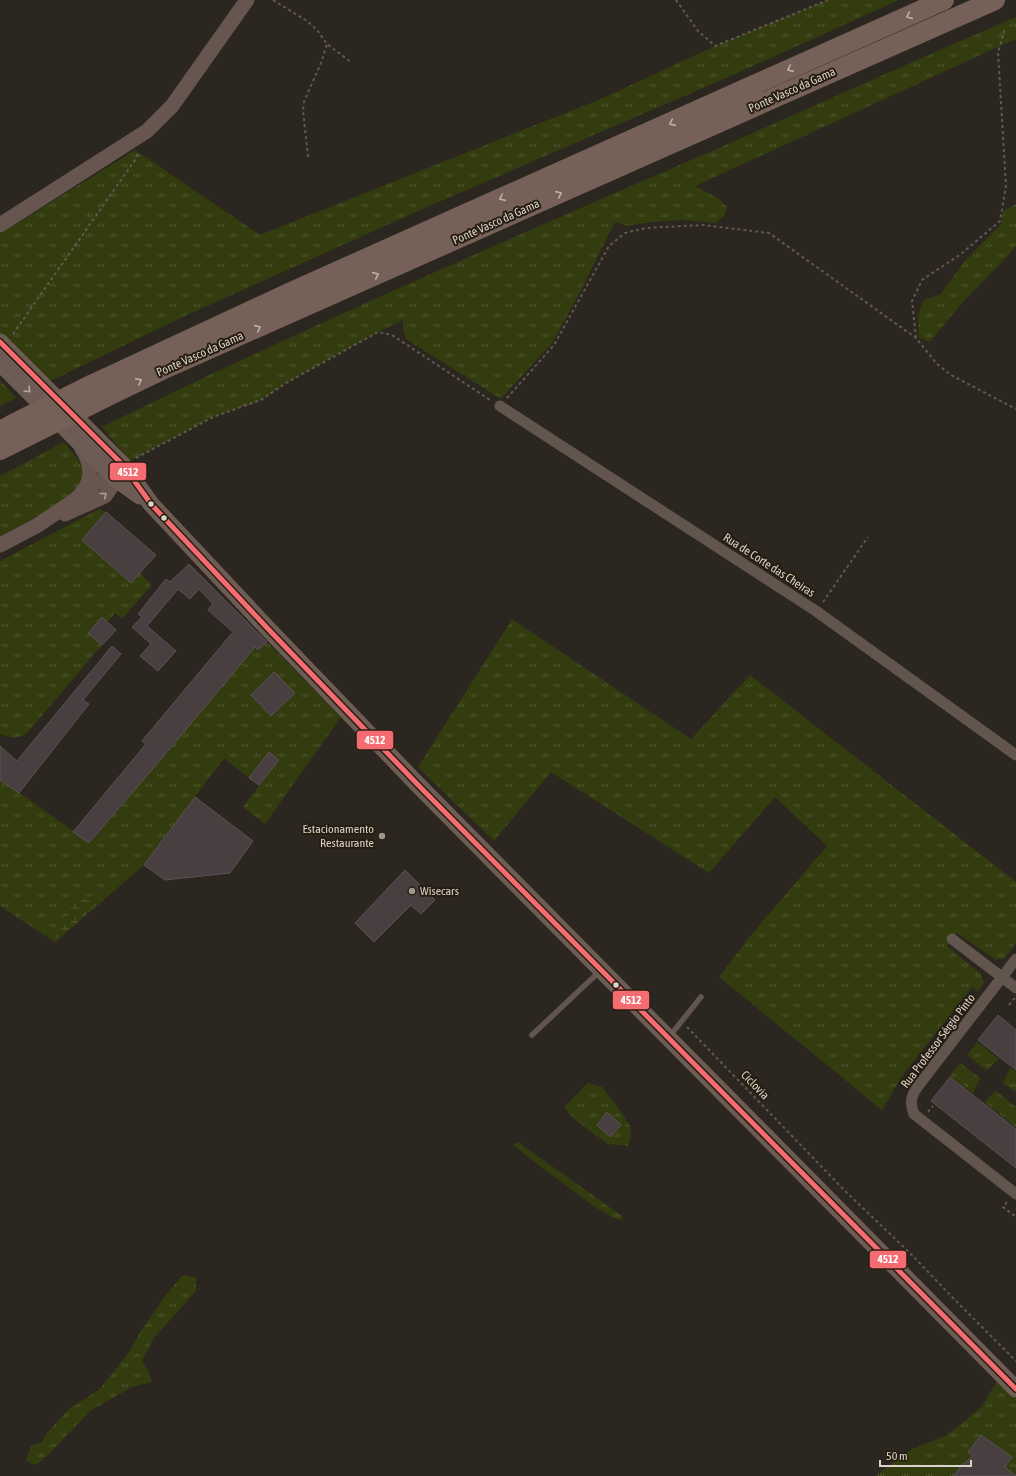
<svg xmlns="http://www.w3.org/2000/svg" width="1016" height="1476" viewBox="0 0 1016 1476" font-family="'Asap Condensed',sans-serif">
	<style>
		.grass { fill: url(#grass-tufts); fill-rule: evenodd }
		.wetland { fill: url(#wetland-marsh) }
		.building { fill: #493e40; stroke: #595452 }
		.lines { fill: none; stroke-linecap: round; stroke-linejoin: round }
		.path { stroke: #615852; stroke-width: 2; stroke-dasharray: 3 3; stroke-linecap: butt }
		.lane { stroke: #61554e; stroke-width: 5.5 }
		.street { stroke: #61554e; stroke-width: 11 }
		.secondary { stroke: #66564f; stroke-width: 15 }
		.primary { stroke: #6d5c54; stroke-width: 17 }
		.highway { stroke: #756158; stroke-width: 20 }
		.highway-bridge { stroke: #756158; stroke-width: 20 }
		.bus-1-casing { stroke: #271d10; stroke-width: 8 }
		.bus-1 { stroke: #f46c71; stroke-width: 5 }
		.oneway { stroke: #bcb1a8 }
		.oneway2 { stroke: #b4a9a1 }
		.oneway3 { stroke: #aca199 }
		.bus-dot { fill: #dad3ca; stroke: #271d10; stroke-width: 1.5 }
		.poi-dot { fill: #9d968e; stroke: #271d10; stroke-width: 1.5 }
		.labels { text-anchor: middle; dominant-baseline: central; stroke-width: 4; stroke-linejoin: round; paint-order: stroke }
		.street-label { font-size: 12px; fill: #dad3ca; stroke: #271d10 }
		.poi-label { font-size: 12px; fill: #dad3ca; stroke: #271d10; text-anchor: end }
		.line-badge { stroke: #271d10; stroke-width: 1.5 }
		.badge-label { font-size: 11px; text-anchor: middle; font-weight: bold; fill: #fff }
	</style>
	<defs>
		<pattern id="grass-tufts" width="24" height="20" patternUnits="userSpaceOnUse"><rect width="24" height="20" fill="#333c0e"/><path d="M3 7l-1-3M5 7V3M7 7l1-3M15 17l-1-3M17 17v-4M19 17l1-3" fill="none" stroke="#505730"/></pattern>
		<pattern id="wetland-marsh" width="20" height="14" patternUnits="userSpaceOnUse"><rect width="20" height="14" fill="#333c0e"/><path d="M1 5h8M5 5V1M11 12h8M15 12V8" fill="none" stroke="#505730"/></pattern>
	</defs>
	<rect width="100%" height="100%" fill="#2b261f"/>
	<path class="grass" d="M828,0H899L742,71L427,207L185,316L42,385L0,342V234L135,150L260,235L601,99L715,46Z
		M1016,17V39L991,50L695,186L719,199L727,207L724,216L716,223L683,220L653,222L625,226L618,222L614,224L579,294L552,343L501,399L406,339L403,328V320L378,332L286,383L261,400L213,417L130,461L102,427C303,328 507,240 712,151C813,107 914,60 1016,17Z
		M1016,204V245L1007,257L961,304L930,342L919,337L918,315L924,300L941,294L964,262L1000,225L1002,220L1003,211Z
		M0,380L16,398L0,406Z
		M64,442L77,458L84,472L81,484L74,493L62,503L0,536V476Z
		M99,509L106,512L82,540L131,583L140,573L151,584L150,587L122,619L115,613L107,622L102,617L88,632L102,645L27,733C18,739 10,738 0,734V561Z
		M512,619L691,739L750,675L1016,882V943L1005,958L996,960L957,933L947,946L981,974L984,983L978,991L972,987L902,1076L882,1110L719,977L751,935L827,846L775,797L709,873L551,772L494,841L418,767Z
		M267,642L341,717L265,824L243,807L279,759L269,752L249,778L224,758L144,865L55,942L0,906V779L90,843L254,648L259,650ZM274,672L295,693L271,716L251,695Z
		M977,1042L999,1059L988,1069L986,1070L967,1055Z
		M960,1063L980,1078L973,1093L950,1076Z
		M1010,1068L1016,1072V1092L1003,1083Z
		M588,1083L602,1087L617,1106L630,1126L631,1135L628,1146L608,1144L573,1118L564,1107Z
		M996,1091L1016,1107V1127L984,1102Z
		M518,1142L622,1216L623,1221C605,1216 590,1203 575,1192C554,1177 533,1161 513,1145Z
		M182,1276L196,1277V1291L154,1338L142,1361L148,1370L152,1382L132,1387L90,1411L48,1455L36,1465L26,1461L31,1446L42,1442L47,1433L69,1409L100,1389L129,1352L142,1329L166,1295Z
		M998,1379L1016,1397V1476H1013L1014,1474L1005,1467L1012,1457L981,1435L969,1452L983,1463L966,1461L954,1476H875L910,1450L945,1436L965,1421L982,1406Z"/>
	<path class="wetland" d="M90,896L103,900L55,942L57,930L71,905Z"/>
	<path class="building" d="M106,512L156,555L131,583L82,540Z
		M189,564L267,642L258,650L255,647L162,758L89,843L73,832L146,744L142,741L233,632L208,610L213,604L199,589L190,599L178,589L147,626L176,651L158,671L140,656L151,644L132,627L142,617L138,614L166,579L170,582Z
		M102,617L116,630L102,645L88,633Z
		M112,646L121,654L83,700L89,704L19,793L0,780V746L17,761Z
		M274,672L295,693L271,716L251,695Z
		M269,752L279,760L259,785L249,778Z
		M195,797L253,841L230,873L165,880L144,865Z
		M405,870L435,900L421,914L411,905L374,942L355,923Z
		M998,1015L1016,1030V1070L978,1040Z
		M950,1077L1016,1129V1168L931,1101Z
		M607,1112L621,1125L610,1137L597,1125Z
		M981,1435L1012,1457L1005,1467L1016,1476H954L962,1465L973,1456L968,1452Z"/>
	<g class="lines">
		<path class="path" d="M273,0L307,21L317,30L327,44L351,62
			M676,0L698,31L715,46L828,0
			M308,157L303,110L304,102L321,63L327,44
			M13,334L135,160L138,154
			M916,338L912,301L922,280L961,254L1000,221L1006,186L998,53L1005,28
			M507,398L554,345L609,246L625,233L646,228L703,225L769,233L916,338L937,364L951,375L1016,409
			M136,458L213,417L261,400L286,383L378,332L392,335L490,400
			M823,602L868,537
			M1009,1005L1015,998
			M687,1027L845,1191L909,1252L954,1299L1016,1361
			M928,1112L933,1106
			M1007,1202L1003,1207L1016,1217"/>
		<path class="lane" d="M532,1035L600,971
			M669,1037L701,997"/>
		<path class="street" d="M500,406L816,611L1016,755
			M952,939L1016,988
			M1016,959L922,1081C913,1092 908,1100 914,1114L1016,1194"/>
		<path class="secondary" d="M0,225L147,131L172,106L247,0
			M81,447C90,461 95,478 82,492
			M65,514L105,496L121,473
			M0,545L38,525L72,502L97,482L116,479"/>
		<path class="primary" d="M0,342L123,465L151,504L271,632L422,789L1016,1389
			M0,363L116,479L140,496"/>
		<path class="highway" d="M91,385L291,292L944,0
			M104,398L166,368L995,0
			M0,431L13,424
			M0,450L26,437"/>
		<path class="highway-bridge" d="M13,424L91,385
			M26,437L104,398"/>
		<g class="bus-1-casing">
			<path id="bus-1" d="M0,342L123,465L151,504L271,632L422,789L1016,1389"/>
		</g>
		<use href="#bus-1" class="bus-1"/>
	</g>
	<defs><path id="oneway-chevron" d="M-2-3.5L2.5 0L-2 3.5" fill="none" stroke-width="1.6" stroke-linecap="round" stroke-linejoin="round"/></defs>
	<g class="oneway">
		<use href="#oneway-chevron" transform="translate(909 16) rotate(156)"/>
		<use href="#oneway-chevron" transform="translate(790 69) rotate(156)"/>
		<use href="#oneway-chevron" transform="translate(672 123) rotate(156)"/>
		<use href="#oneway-chevron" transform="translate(559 194) rotate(-24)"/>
		<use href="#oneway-chevron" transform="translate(502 198) rotate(156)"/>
		<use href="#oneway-chevron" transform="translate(376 275) rotate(-24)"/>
		<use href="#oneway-chevron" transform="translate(258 328) rotate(-24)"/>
		<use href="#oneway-chevron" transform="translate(139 381) rotate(-26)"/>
	</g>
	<use class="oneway2" href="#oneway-chevron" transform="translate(28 390) rotate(45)"/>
	<use class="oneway3" href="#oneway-chevron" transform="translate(104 495) rotate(-38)"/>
	<g class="bus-dot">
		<circle cx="151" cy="504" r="3.5"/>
		<circle cx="164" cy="518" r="3.5"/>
		<circle cx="616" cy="985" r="3.5"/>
	</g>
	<g class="poi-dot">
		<circle cx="382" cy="836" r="4"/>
		<circle cx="412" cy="891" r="4"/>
	</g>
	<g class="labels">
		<g class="street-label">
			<text transform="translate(792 90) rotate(-24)">Ponte Vasco da Gama</text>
			<text transform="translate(496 222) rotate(-24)">Ponte Vasco da Gama</text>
			<text transform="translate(200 354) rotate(-24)">Ponte Vasco da Gama</text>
			<text transform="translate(769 565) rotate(33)">Rua de Corte das Cheiras</text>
			<text transform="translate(938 1041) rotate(-53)">Rua Professor Sérgio Pinto</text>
			<text transform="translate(755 1085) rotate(46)">Ciclovia</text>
		</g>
		<g class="poi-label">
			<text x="374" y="829">Estacionamento<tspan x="374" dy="14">Restaurante</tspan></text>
			<text x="420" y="891" text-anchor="start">Wisecars</text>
		</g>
	</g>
	<g class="line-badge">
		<rect x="109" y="462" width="38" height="19" rx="4" fill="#f46c71"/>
		<rect x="356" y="730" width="38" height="20" rx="4" fill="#f46c71"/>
		<rect x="612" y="990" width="38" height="20" rx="4" fill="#f46c71"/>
		<rect x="869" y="1250" width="38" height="19" rx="4" fill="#f46c71"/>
	</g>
	<g class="badge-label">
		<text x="128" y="476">4512</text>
		<text x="375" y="744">4512</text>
		<text x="631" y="1004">4512</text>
		<text x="888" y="1263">4512</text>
	</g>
	<path d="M880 1460v6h91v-6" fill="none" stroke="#dad3ca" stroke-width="2"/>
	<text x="886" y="1460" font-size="12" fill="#dad3ca" stroke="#271d10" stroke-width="3" paint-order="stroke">50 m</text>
</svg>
